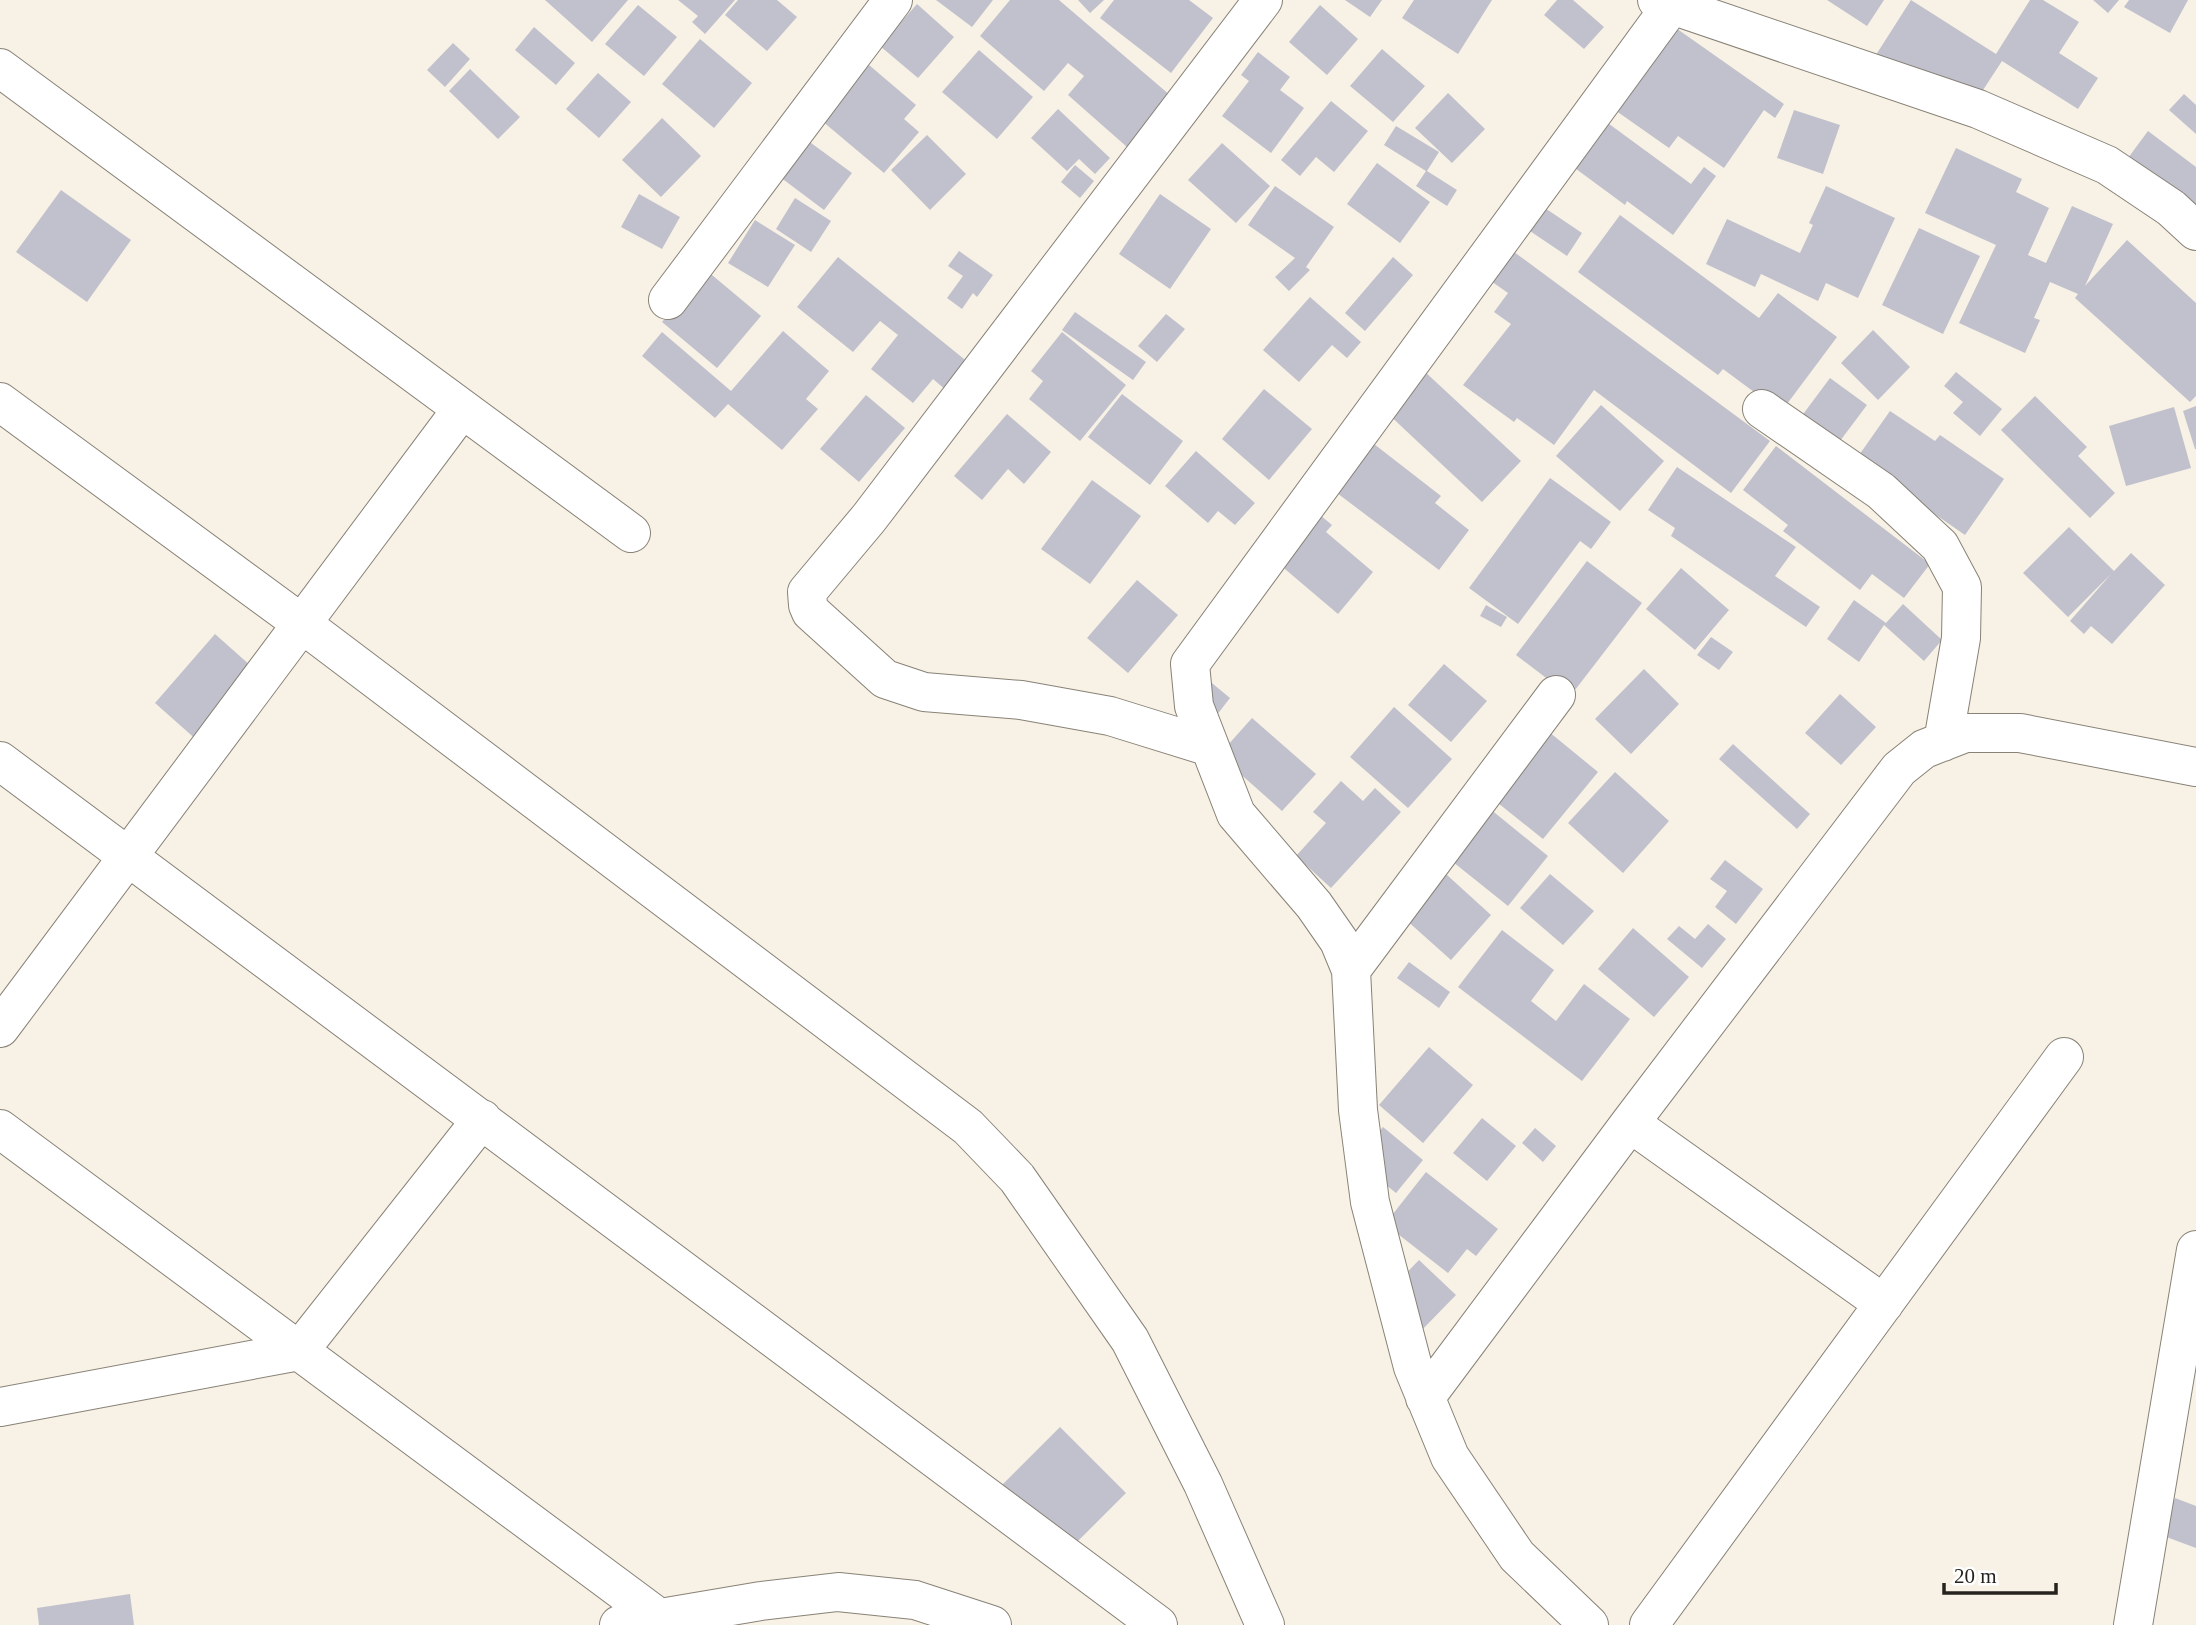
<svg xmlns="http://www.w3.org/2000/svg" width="2196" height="1625" viewBox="0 0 2196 1625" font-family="'Times New Roman',serif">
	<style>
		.building { fill: #c1c1cd }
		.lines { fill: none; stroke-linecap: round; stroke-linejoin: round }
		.minor-casing { stroke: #888277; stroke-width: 40 }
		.tertiary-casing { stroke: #888277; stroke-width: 40 }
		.minor { stroke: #fff; stroke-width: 38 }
		.tertiary { stroke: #fff; stroke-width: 38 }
	</style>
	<rect width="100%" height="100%" fill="#f8f1e5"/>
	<path class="building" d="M545,0H628L592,42Z
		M678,0H735L705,34L692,22L698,16Z
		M738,0H777L797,17L767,51L725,15Z
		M936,0H993L972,27Z
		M1010,0H1059L1171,96L1127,147L1068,95L1084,76L1068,63L1044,91L980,36Z
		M1078,0H1104L1090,13Z
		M1114,0H1189L1213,18L1171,73L1100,18Z
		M1345,0H1382L1370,17Z
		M1414,0H1492L1458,54L1402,18Z
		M1557,0H1573L1604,27L1584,49L1544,15Z
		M1827,0H1884L1867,26Z
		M1911,0L1996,54L2030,0H2043L2079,22L2059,53L2098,78L2078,109L2002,61L1966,116L1874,58Z
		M2093,0H2119L2108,13Z
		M2129,0H2188L2170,33L2124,7Z
		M917,4L954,37L918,78L880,46Z
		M638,5L677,37L644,76L605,44Z
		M1320,5L1358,39L1327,75L1289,42Z
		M1673,26L1784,104L1775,118L1764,110L1724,168L1678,136L1669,148L1612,108Z
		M534,27L575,63L556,85L515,50Z
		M700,39L752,83L714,128L662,84Z
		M453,43L470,59L445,87L427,70Z
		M1382,49L1425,86L1393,122L1350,86Z
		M979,50L1033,97L997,139L942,92Z
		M1258,52L1290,77L1280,90L1304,108L1271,153L1222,116L1249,81L1241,75Z
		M862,59L916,105L904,119L919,132L884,173L815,115Z
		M470,69L520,117L498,139L449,91Z
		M598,73L631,102L599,138L566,109Z
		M1448,93L1485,129L1452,163L1415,128Z
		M2184,94L2196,105V134L2169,110Z
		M1331,101L1368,131L1334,172L1316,157L1300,176L1281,160Z
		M1058,109L1110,158L1095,174L1079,159L1067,171L1031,138Z
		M1794,110L1840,125L1823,174L1777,158Z
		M662,118L701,156L661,197L622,160Z
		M1601,118L1691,184L1704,167L1716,176L1673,235L1627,201L1625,205L1568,163Z
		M1396,126L1439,152L1427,171L1457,190L1447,206L1416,186L1426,171L1384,145Z
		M2148,131L2196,167V227L2114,177Z
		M927,135L966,174L930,210L891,170Z
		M807,140L852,173L824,210L780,177Z
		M1222,143L1270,186L1236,223L1188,180Z
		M1956,148L2022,179L2016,192L2049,208L2028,255L2046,263L2072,206L2113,224L2085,286L2127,240L2196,303V396L2190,402L2075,298L2078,294L2050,282L2034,318L2040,320L2025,353L1959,323L1996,245L1925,213Z
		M1377,163L1430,202L1400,243L1347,204Z
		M1075,165L1094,181L1080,198L1061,182Z
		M1275,186L1334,227L1306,267L1310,270L1289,291L1275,277L1295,258L1248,225Z
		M1826,186L1895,218L1858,298L1826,283L1818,301L1761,274L1755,287L1706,264L1727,219L1800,253L1813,225L1809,223Z
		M61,190L131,240L87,302L16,252Z
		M639,194L680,217L662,249L621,227Z
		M1160,194L1211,229L1170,289L1119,254Z
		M795,198L831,221L811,252L776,229Z
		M1533,200L1582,233L1567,256L1518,223Z
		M1620,215L1759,318L1778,293L1837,337L1781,412L1723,369L1718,375L1578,272Z
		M755,220L795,245L768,287L728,263Z
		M1919,228L1980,256L1943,334L1882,305Z
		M1510,249L1770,441L1731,493L1594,390L1554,445L1517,418L1514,422L1463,385L1511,324L1494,312L1508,293L1488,279Z
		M959,251L993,275L977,297L973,293L962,309L947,298L963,276L948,266Z
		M838,257L969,363L947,391L933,379L913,403L871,369L898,335L880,321L853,352L797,307Z
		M1393,257L1413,275L1365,331L1345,313Z
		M706,270L761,316L717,368L662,322Z
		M1310,297L1361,342L1347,358L1332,345L1299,382L1263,350Z
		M1075,312L1146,362L1133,380L1062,330Z
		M1166,314L1185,329L1157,362L1138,346Z
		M1873,330L1910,367L1878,400L1841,363Z
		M783,331L829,371L806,399L818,409L782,450L728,404L715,418L642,356L662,332L731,391Z
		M1062,332L1126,385L1080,441L1029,399L1043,381L1031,371Z
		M1423,370L1521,461L1482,502L1385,411Z
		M1956,372L2002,409L1980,436L1953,413L1963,402L1944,386Z
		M1830,378L1867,405L1837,445L1801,417Z
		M1264,389L1312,429L1269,480L1222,439Z
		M1122,394L1183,441L1150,485L1088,437Z
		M866,395L905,428L859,482L820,449Z
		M2035,396L2087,447L2078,456L2115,493L2090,518L2001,430Z
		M1601,405L1664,461L1620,511L1556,456Z
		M2196,406V449H2195L2183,411Z
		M2174,407L2191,468L2126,486L2109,426Z
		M1890,411L1935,441L1940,435L2004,479L1965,535L1910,497L1850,468Z
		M1007,414L1051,452L1024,484L1008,469L982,500L954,476Z
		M1374,444L1441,496L1435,503L1469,530L1439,570L1337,493Z
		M1776,446L1930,564L1904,598L1872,574L1860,590L1783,531L1788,525L1743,490Z
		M1196,451L1255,503L1235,525L1218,511L1208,523L1165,486Z
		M1677,467L1796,547L1775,576L1820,607L1806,627L1671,536L1675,528L1648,510Z
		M1550,478L1611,522L1591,549L1580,541L1518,624L1469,588Z
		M1092,480L1141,516L1090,584L1041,549Z
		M1320,515L1332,525L1326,532L1373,572L1338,614L1279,564Z
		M2069,527L2114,571L2131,553L2165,585L2112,644L2091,626L2084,634L2070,621L2111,574L2068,617L2023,573Z
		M1587,561L1642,603L1565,703L1554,684L1516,655Z
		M1681,568L1729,610L1695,650L1646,609Z
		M1137,580L1178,615L1128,673L1087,638Z
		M1854,600L1886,623L1903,604L1942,640L1924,661L1884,625L1859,662L1827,639Z
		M1486,605L1507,617L1501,627L1480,616Z
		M215,634L269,682L208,750L155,703Z
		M1711,637L1733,652L1719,670L1697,655Z
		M1444,664L1487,701L1451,742L1408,705Z
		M1644,669L1679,704L1631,754L1595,719Z
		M1207,679L1230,698L1213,720Z
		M1840,694L1876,727L1841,765L1805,733Z
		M1394,707L1452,759L1408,808L1350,757Z
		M1252,718L1316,774L1282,811L1219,755Z
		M1543,727L1598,772L1543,839L1488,795Z
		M1733,744L1810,814L1797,829L1719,759Z
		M1615,772L1669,821L1623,873L1568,823Z
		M1341,781L1363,801L1375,788L1401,812L1331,888L1296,856L1326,823L1313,812Z
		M1484,804L1548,856L1508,906L1443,854Z
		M1725,860L1763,889L1736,924L1715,907L1727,891L1710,879Z
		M1436,865L1491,915L1451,960L1395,910Z
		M1550,874L1594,911L1563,945L1520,908Z
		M1708,924L1726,939L1702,968L1667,939L1679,926L1695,939Z
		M1633,928L1689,977L1654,1017L1598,969Z
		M1502,930L1554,970L1531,1001L1556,1021L1584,984L1630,1019L1582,1081L1458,987Z
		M1409,962L1450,992L1439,1008L1397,978Z
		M1429,1047L1473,1085L1423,1143L1379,1105Z
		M1482,1118L1516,1146L1487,1181L1453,1153Z
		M1383,1127L1423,1160L1396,1193L1355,1160Z
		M1535,1128L1556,1146L1543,1162L1522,1143Z
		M1426,1172L1498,1229L1476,1256L1467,1249L1448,1273L1385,1224Z
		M1419,1260L1456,1295L1417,1335L1380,1300Z
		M1060,1427L1126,1493L1067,1552L1001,1486Z
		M2175,1498L2196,1506V1548L2161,1535Z
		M130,1594L134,1625H39L37,1608Z"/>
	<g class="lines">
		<g class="minor-casing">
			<path id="minor" d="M1657,0L1978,109L2107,165L2171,208L2196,231
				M0,68L631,533
				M668,300L893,0
				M0,402L301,623L968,1127L1017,1178L1130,1340L1203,1484L1265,1625
				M1762,409L1881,491L1940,546L1962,587L1961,638L1943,742
				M1210,747L1110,716L1021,700L924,692L885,679L811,612L808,605L807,592L869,518L1263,0
				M0,761L1158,1625
				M1351,970L1556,695
				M0,1028L462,409
				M1630,1123L1884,1304
				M0,1129L659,1618
				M1425,1398L1630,1123L1899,769L1924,749L1965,733H2020L2196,767
				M0,1407L299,1351L482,1119
				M1589,1625L1517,1556L1450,1457L1413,1367L1370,1202L1358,1110L1351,970L1339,941L1314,905L1236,814L1194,706L1190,664L1671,6
				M1649,1625L2064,1057
				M2133,1625L2196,1250"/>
		</g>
		<g class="tertiary-casing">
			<path id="tertiary" d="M619,1625L761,1601L838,1592L915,1600L992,1625"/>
		</g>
		<use href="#minor" class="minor"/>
		<use href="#tertiary" class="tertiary"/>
	</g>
	<path d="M1944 1583v10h112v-10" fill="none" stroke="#26231f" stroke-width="3.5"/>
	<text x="1954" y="1583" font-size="21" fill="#26231f" stroke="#ffffff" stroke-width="5" paint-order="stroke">20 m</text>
</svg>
